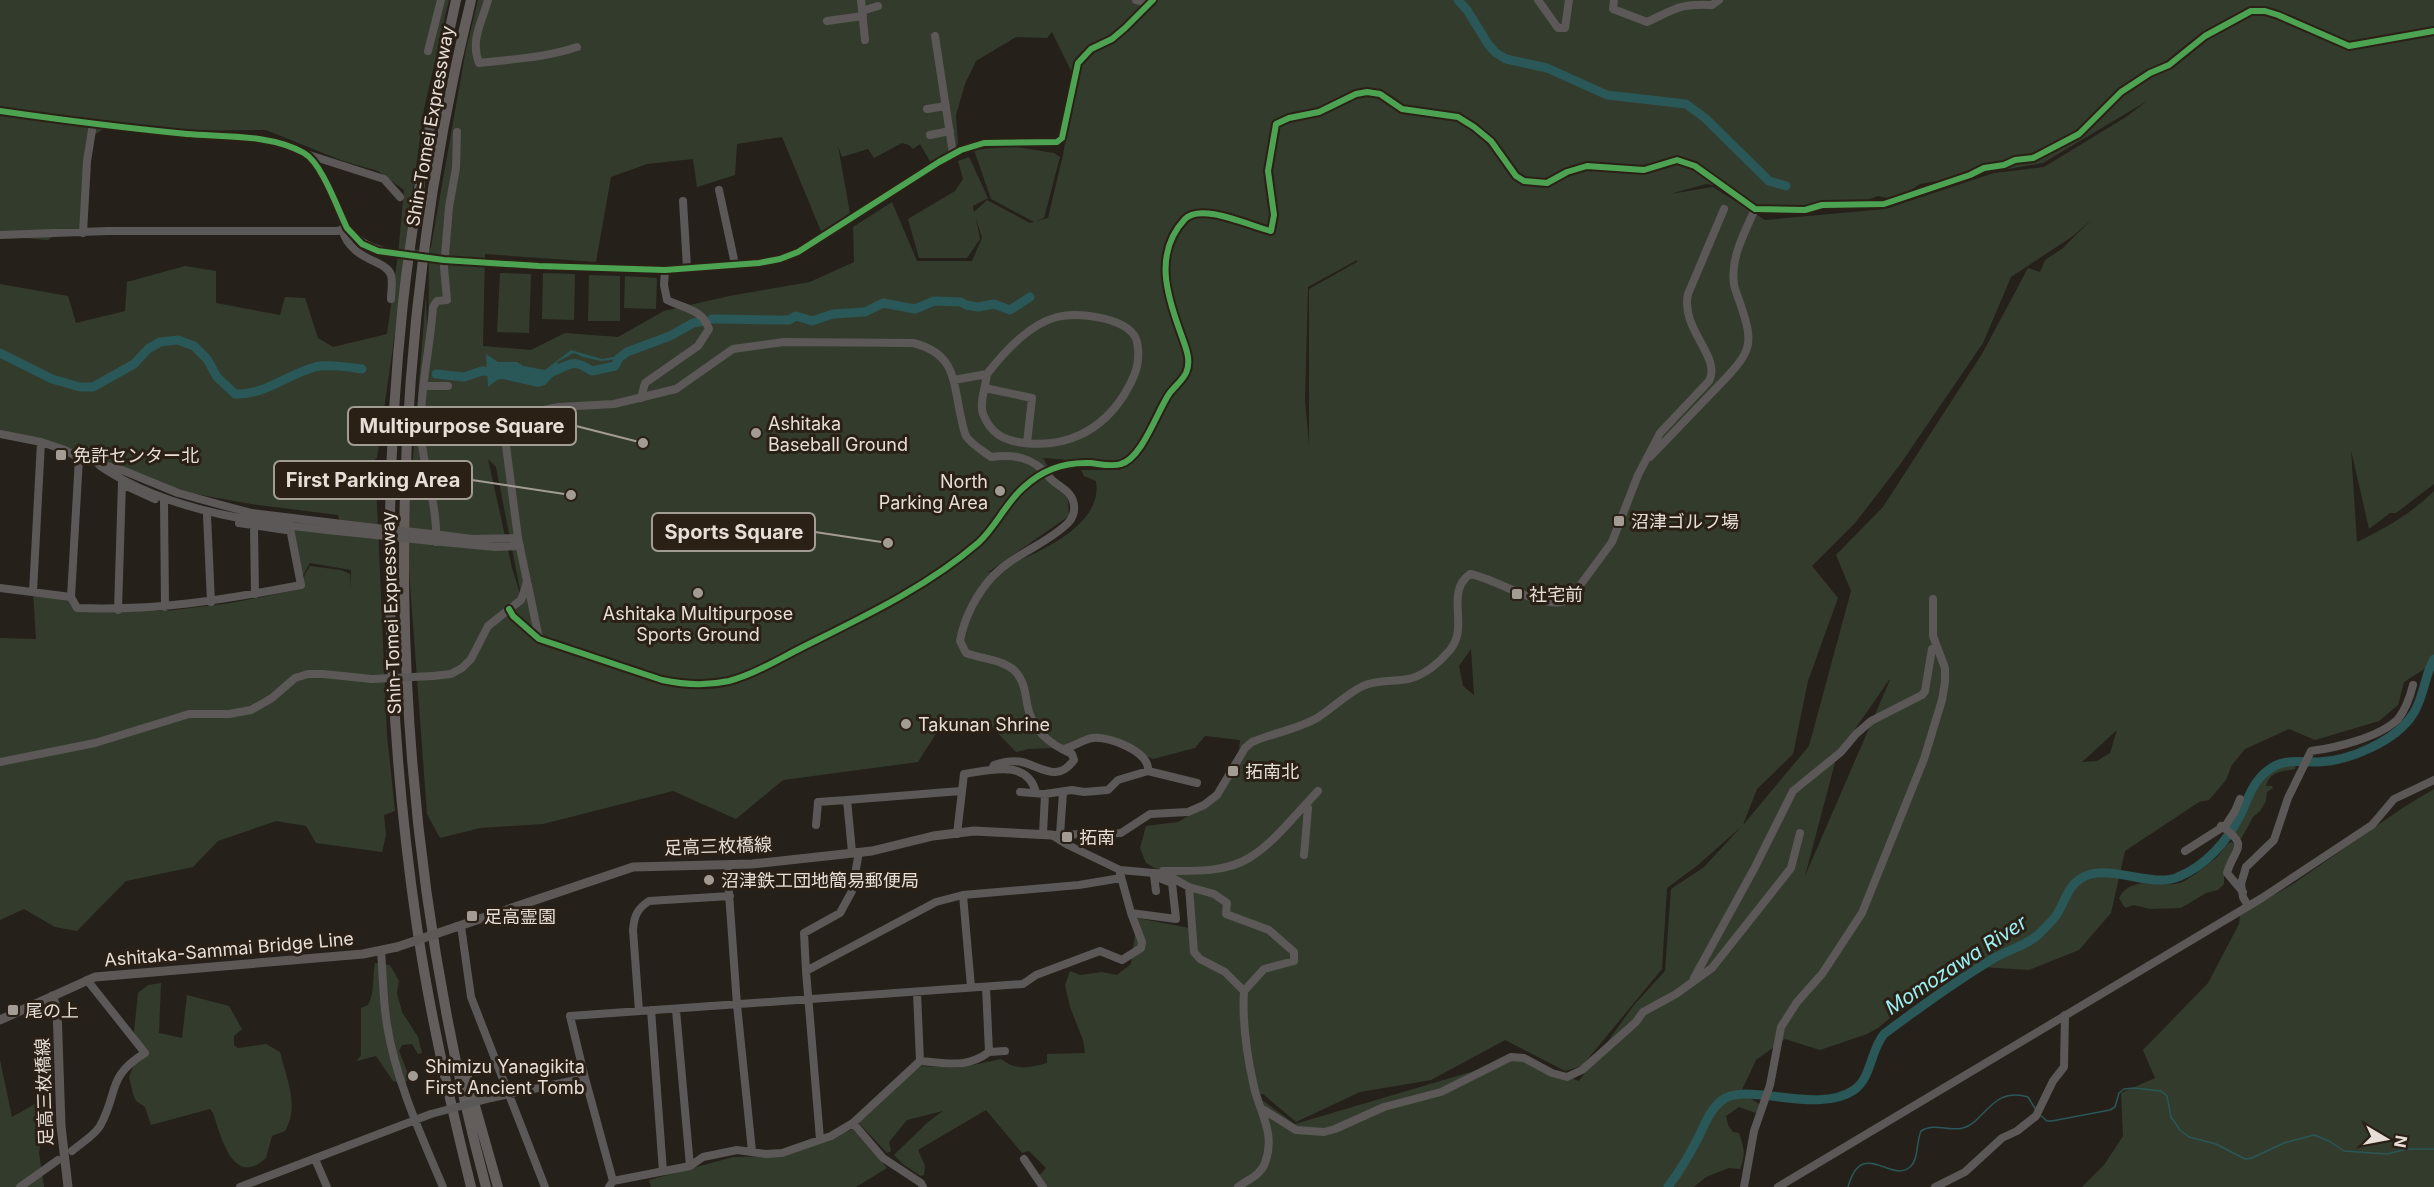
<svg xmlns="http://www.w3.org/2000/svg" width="2434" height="1187" viewBox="0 0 2434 1187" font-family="Inter,'Noto Sans JP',sans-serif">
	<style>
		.green { fill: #333c2c; fill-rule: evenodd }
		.water { fill: #2a5757 }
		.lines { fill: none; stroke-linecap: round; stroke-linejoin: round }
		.stream { stroke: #2a5757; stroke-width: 1.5 }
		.river { stroke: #2a5757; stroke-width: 9 }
		.minor { stroke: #5b5857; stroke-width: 8 }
		.major { stroke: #5d5756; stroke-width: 9 }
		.highway { stroke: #635e5c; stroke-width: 10 }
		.minor-bridge { stroke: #5b5857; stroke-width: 8 }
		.major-bridge { stroke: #5d5756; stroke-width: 9 }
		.cycleway-casing { stroke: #2b2016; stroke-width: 10 }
		.cycleway { stroke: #4ca352; stroke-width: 6 }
		.poi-dot { fill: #a39c95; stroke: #2b2016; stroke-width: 2 }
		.labels { text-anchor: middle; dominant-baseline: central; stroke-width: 6; stroke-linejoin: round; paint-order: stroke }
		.street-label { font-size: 18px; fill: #e6ded7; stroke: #2b2016 }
		.poi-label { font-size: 18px; fill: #e6ded7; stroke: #2b2016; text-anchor: start }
		.water-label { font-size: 20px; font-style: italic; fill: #9af0f3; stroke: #2b2016 }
		.leader { fill: none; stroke: #a39c95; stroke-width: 2 }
		.callout-dot { fill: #a39c95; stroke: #2b2016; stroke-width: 2 }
		.callout { fill: #2b2016; stroke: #a39c95; stroke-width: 2 }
		.callout-label { font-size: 20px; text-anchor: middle; font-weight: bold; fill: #e6ded7 }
	</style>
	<rect width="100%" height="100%" fill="#26201b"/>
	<path class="green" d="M0,0H449L424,109L405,247L428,252L431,247L466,49L478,0H2434V484L2396,513H2390L2369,529L2351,450L2357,542C2386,528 2412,513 2434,491V659L2429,666L2404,682L2398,705L2379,721L2315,740L2289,729L2245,749L2232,765L2226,780L2209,800L2199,802L2125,851L2111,913L2079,950L2029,970L1966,966L1916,996L1878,1028L1867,1034L1820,1050L1785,1039L1756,1060L1740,1094L1719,1100L1680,1170L1664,1187H1043L1037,1178L1046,1168L1029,1151L1022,1153L986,1110L918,1150L925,1166L924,1175L921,1176L904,1165L894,1155L928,1122L943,1111L907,1120L889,1142L891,1151L887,1153L858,1122L904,1078L921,1066L959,1068L1001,1059C1016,1071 1029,1068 1047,1063V1054L1085,1053L1083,1040L1070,1007L1065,985L1070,971L1080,975L1102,972L1117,975L1131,964L1137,918L1189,928L1186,886L1146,863L1140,848L1146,826L1178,822L1214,801L1239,751L1240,740L1205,736L1195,748L1153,759L1107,737L1072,747L1028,749L1016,752L990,725L937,732L918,762L783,780L736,819L673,791L543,824L480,828L440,838L427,814L409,570L408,522L426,294L428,357L429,258L406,256L377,458L375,459L387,735L395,811L384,815L386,835L382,852L316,843L306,826L276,821L218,841L193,867L126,881L77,931L55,927L24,909L0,920V638L36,639L33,592L64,596L77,608L166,611L231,603L301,589L305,574L310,566L341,570L350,574V589L351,570L310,563L301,579L290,526L340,524L338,515L251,504L179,491L80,454L18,437L0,435V284L68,296L76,323L125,311L127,282L185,266L216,271V303L280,315L285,297L305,298L318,338L333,347L387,334L398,255L404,190L378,171L343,161L266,130L168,131L105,128L91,137L90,183L81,230L59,232L48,240L0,236ZM1052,32L1076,81L1063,155L1048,218L1030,223L987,200L974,212L973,206L988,198L969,157L958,161L963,179L955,191L908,219L919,258H967L980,239L976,218L982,238L972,261H917L892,202L853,227L854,262L810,282L729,296L664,311L618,337L565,333L531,350L483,346L485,254L596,262L611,177L647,164L693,159L697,187L735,175L737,144L782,137L823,236L851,219L838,146L842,157L868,149L874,158L902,143L909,145L913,149L920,144L931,163L952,153L958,144L956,115L965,84L976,61L1016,37L1047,38ZM2147,101L2126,117L2044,167L1994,173L1885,209L1765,220L1713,187L1670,194L1706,184L1725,187L1757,209L1855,205L1878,196L1896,200L1920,184L2043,163ZM2092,219L2063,248L2045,260L2040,272L2028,268L1982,354L1883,507L1836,555L1851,591L1809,746L1743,825L1757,789L1793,754L1808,681L1838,598L1812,566L1855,523L1899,466L1983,343L2011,277L2073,236ZM1357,260V262L1309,289V445L1305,401L1308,287ZM1043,458L1122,464L1120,470H1081L1084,476L1096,481C1105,530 1022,560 987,573L1069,516L1068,500ZM488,459L496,467L522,600L512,568ZM1471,649L1474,695L1463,686L1459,666ZM1889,680H1890L1805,876L1837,755ZM2117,730L2110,753L2097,761L2082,762ZM1742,826L1704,867L1671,889L1665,971L1634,1005L1579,1081L1518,1058L1295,1124L1255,1095L1263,1094L1296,1122L1360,1092L1431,1080L1505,1040L1565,1071L1582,1066L1662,969L1667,888L1698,865Z
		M1012,146L1054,153L1060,157L1044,218L1034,222L991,199L974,150Z
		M500,273L531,274L529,333L497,332Z
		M543,273L575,274L574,320L542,319Z
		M589,275L620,276V321H588Z
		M625,276L657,278L656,309L624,308Z
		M2293,764L2296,765L2295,769C2282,772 2271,770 2266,786H2272L2273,788L2267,792L2266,801L2260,811L2253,817L2241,839L2233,833C2243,814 2257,773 2278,766C2283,765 2288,765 2293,764Z
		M2434,789V1187H2082L2104,1165L2123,1136L2121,1093L2155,1078L2143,1050L2208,983L2239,924L2240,915L2293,884L2404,807Z
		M2231,842L2235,844L2224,875V884L2218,890L2206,893L2181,908L2150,909L2134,905L2125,908L2119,898C2132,874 2158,888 2180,883C2188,881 2211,862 2218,856C2223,851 2224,845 2231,842Z
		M375,963L390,965L399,981L397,993L402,1012L418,1037L422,1053L418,1054L412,1044L402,1045L399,1051L407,1071V1081L401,1083L393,1081L376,1056L357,1061L361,1055V1008L368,1005C375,993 372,977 375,963Z
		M161,983L159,1033L182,1038L187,995L229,1006L242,1029L234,1036V1045L238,1048L266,1044L280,1052C286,1078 300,1106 285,1131L272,1136L266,1158C262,1161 258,1165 254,1166C229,1176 219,1129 213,1113L210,1109L151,1125L145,1107L136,1101L133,1094L129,1077L134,1064L147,1054L134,1032L138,993L148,985Z
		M0,1060L12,1117L49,1096L39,1153L44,1187H0Z
		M1748,1097L1761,1105L1756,1113L1739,1107L1726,1116L1728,1125L1733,1132L1739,1133C1744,1148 1746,1153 1740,1169L1729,1168L1706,1177L1694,1187H1674L1695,1153L1711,1119L1723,1102L1728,1099Z
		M853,1129L887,1168L856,1187H651L649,1180L733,1157L784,1156Z"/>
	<path class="water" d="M571,350L602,359L623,355L619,359L601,361L583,357L574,353L557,362L561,368L545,385L538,387L503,379L497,380L488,387L486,354L498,362H517L523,366L545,370Z"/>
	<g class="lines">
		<path class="stream" d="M2039,1114L2047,1121H2052L2110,1110L2115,1107L2119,1093L2124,1089L2134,1088L2161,1091L2167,1096L2171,1117L2180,1130L2189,1137L2216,1144L2245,1159L2252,1158L2284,1143L2314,1135L2329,1141L2344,1151L2387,1154L2407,1149H2434
			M1848,1187C1862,1137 1891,1184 1910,1167C1919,1159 1916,1142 1921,1131C1935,1122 1948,1132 1963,1128C1985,1122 1992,1086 2028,1097L2036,1110"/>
		<path class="river" d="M1458,0L1467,10L1488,44L1496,53L1506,59L1547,68L1607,95L1686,104L1705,118L1769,181L1786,186
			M712,319L789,320L796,316L812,321L833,314L865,312L883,303L915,309L934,301L961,302L966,305L978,307L994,304L1010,310L1030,297
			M0,353L52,379L80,387H93L134,364L148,349L160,342L178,340L194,346L207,359L217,377L235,394C265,395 286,375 315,367C325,364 350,367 362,369
			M552,372C572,364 572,358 592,371L615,366L619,358L627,352L670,336L693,323L704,321
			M436,374L464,377L482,371L498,372
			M1668,1187C1680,1171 1690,1154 1699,1136C1705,1124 1710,1110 1721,1101C1745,1080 1816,1116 1854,1090C1872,1077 1870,1051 1884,1034C1920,1007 1957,980 1996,957C2010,949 2028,945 2040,933C2045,928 2051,922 2055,917C2064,905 2067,887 2080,879C2105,861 2151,889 2178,877C2206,866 2228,840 2241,814C2248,798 2253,782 2267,771C2283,758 2299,762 2318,762C2349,761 2396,741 2413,714C2424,698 2424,676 2434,659"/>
		<path class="minor" d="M488,0C482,22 470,40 479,63C513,59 544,58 577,47
			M861,0L865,40
			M1136,0L1150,3
			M1538,0L1558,28H1565L1569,0
			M1614,0L1613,9L1647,22C1675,9 1680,3 1712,5L1719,0
			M862,11L878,6
			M827,21L863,16
			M935,36L953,154
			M428,51L441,0
			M927,109L946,106
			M0,111C62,120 125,128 187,134C224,137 271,134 304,153C322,163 338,210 347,228C361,245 376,250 397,254
			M930,135L950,131
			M306,154L384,179L400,197
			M719,190L735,264
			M683,201L687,268
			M342,229C351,262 386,259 391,275C393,282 391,292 391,299
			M83,233L87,161L93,124
			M0,235L108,231H337L347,228
			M441,259L539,266L665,270L759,263L780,259L798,252L939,162L961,150L984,143L1057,142L1062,138L1078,63L1091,49L1112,39L1125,28L1153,0
			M954,380L987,374C1004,352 1030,324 1057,317C1077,312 1121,317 1134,335C1139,342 1139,358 1137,366C1135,377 1129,386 1124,395C1101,431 1066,448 1024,443C1003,440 991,434 983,414C979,403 986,385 987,374
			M425,386H448
			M985,388L1032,398L1027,443
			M641,398L645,383L698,346L709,329C702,309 685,309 667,300L664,285L665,270
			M0,434L41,442L65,450L79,458L122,470L178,493L229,507L252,513L367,527
			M1650,457L1724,380C1751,351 1754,344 1741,306C1739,299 1735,291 1734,284C1730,258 1745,232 1755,209
			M100,466C175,517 278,525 366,534
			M122,484L155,499
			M164,502L165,607
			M207,515L211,602
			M239,523L286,530
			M254,526L255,594
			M433,534L472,539L518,538
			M432,541L495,547L520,546
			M436,542C438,507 424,471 421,436C419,393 430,350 433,307L437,301L447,300L444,267L449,207L456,168L457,132
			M528,585L539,639
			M0,588L71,597L77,608C157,611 223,600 301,585L288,518
			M33,592L41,442
			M71,597L79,458
			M509,609L513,616L539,639L662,680C685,685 706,686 729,681C755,674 779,659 803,647C863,617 927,587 978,543C996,527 1006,502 1024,487C1042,470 1065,462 1090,463C1100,464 1112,467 1121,464C1142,458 1157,412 1169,394C1174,387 1182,381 1186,373C1192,360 1185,346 1181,334C1167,296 1153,253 1185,219C1201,202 1252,227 1271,231L1274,215L1268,171L1276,124L1289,118L1319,112L1356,94L1367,92L1380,94L1402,109L1458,117L1474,127L1491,141L1516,176L1524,181L1547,183L1567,172L1587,166L1644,170L1677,160L1695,166L1755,209L1805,210L1822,205L1884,204L1970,175L1984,168L2004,165L2015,160L2033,158L2079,134L2121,92L2150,73L2169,65L2205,36L2251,11H2265L2278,15L2349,46L2434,31
			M118,610L122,482
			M433,676L451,674L462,668L471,659L488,626L521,600L524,592L527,581L518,538L505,438L507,427L513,421L533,412L559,407L614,404L676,389L733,349L784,342L913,343C954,353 953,378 960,413C962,420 963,430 966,436C971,444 983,451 991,457C1014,454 1033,457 1048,476C1057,487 1073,490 1074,506C1075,512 1072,519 1068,523C1047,544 1014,554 993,576C977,593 964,618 960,641L966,653C982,659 1001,659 1014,670C1024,680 1025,691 1027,704C1032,730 1049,744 1072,754L1074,760C1057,783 1042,767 1022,762C1012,760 1003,762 994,765L992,769
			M1063,749C1074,747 1083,739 1093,738C1110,736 1150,752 1148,771
			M0,762L95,743L189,714H229L251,710L272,698L295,678L308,674H323L372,679
			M1020,792L1045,794L1072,790L1084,792L1108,790L1118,780L1148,771L1197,783
			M1306,804L1318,791
			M816,825L818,802L847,800
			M2221,826C2251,846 2234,848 2227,873L2243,892
			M957,834L964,774C991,770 1028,759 1036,793
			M1043,834L1045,794
			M1060,834L1063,793
			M1052,835L1121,833L1150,814L1188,812L1204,805L1217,795L1245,748L1252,742C1273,733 1298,729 1317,718C1333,708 1346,694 1363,686C1378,679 1393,682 1408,679C1424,676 1440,662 1450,650C1470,626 1444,593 1470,574C1501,580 1544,613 1570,599L1612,542L1638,475L1660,433L1709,381C1722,357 1680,329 1688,294L1724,209
			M1052,835L1068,845L1120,870L1165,874L1189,887L1214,894L1227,903L1226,914L1269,930L1294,952V961L1264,969L1244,991C1242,1022 1247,1056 1254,1087C1260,1113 1276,1134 1265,1163C1261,1175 1247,1180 1238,1187
			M2185,851L2226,825L2235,811L2240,799
			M852,852L847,800L961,791
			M727,865L737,1005L752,1151
			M1163,871C1190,871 1225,873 1249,858C1271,845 1289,822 1306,804L1308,808L1304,855
			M1120,873L1131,913L1176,919L1172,883L1154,876L1153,873
			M1154,876L1156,891
			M1189,887L1194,952L1200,959L1225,972L1244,991
			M963,895L1079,885L1121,878
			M2248,906L2243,897L2241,884L2246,867L2274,840L2288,798L2311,751C2336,748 2380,737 2398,719C2406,709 2410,697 2413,685
			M461,926L471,997L545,1187
			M381,951C383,976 383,1001 387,1025C396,1081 421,1135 443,1187
			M806,971L804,933L840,913L852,891L859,852
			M1694,978L1754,869L1793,791L1841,752L1856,734L1871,721L1922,695L1925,691L1932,649L1936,648
			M651,1010L663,1171
			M676,1010L690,1166
			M639,1011L633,930C634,916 637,909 649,901L730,896
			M989,1052L1005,1051
			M920,1061C947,1063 966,1069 989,1052L986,987
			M491,1098L585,1078
			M1264,1110L1296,1130L1324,1132L1335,1129L1384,1107L1441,1092L1511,1057L1524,1058L1552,1073L1567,1077L1582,1070L1636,1022L1643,1012L1676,994L1712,968L1791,868L1800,833
			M853,1123L883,1158L921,1183L923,1187
			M820,1139L806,971L936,902L963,895L971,987
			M72,1151C81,1143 94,1136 100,1126C119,1092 106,1077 145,1053L87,980
			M315,1159L327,1187
			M1024,1159L1043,1187
			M613,1181L585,1078L570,1016L1023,984L1036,975L1100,951L1122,960L1141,948L1142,942L1131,913
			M20,1187L58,1160
			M240,1187L431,1114
			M609,1187L613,1181L690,1166L703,1157L737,1150L766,1154L782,1153L831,1136L853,1123L920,1061L917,992
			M1744,1187L1754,1131L1770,1085L1781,1027L1797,1002L1822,974L1862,913L1924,759L1942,700L1945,682V668L1933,636V599
			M1778,1187L2262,898L2372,825L2394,799L2434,780
			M1935,1187L1965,1172L2002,1138L2017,1131L2036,1116L2053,1081L2064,1067L2065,1015"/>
		<path class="major" d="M456,927L633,867L752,864L872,851L933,836L974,831L1052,835
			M52,996L57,1009L61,1126L68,1187
			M0,1020L95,977L363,954L397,947"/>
		<path class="highway" d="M456,0C434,100 414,201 403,303C381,510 387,721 417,927C430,1015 450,1101 471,1187
			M471,0C376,388 383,802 486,1187
			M466,1074L498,1187"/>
		<path class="minor-bridge" d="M397,254L441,259
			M367,527L432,534
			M366,534L431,541
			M372,679L433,676
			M431,1114L491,1098"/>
		<path class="major-bridge" d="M397,947L456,927"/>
		<g class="cycleway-casing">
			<path id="cycleway" d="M0,111C62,120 125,128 187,134C224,137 271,134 304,153C322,163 338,210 347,228L362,244L378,251L444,260L539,266L665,270L705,267L759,263L780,259L798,252L939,162L961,150L984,143L1057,142L1062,138L1078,63L1091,49L1112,39L1125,28L1153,0
				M509,609L513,616L539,639L662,680C685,685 706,686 729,681C755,674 779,659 803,647C863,617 927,587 978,543C996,527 1006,502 1024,487C1042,470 1065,462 1090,463C1100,464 1112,467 1121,464C1142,458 1157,412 1169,394C1174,387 1182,381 1186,373C1192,360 1185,346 1181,334C1167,296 1153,253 1185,219C1201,202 1252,227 1271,231L1274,215L1268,171L1276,124L1289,118L1319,112L1356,94L1367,92L1380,94L1402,109L1458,117L1474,127L1491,141L1516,176L1524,181L1547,183L1567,172L1587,166L1644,170L1677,160L1695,166L1755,209L1805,210L1822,205L1884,204L1970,175L1984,168L2004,165L2015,160L2033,158L2079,134L2121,92L2150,73L2169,65L2205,36L2251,11H2265L2278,15L2349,46L2434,31"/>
		</g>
		<use href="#cycleway" class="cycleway"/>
	</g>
	<g class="poi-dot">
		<circle cx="756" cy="433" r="6"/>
		<rect x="55" y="449" width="12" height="12" rx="3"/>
		<circle cx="1000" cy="491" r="6"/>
		<rect x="1613" y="515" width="12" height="12" rx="3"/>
		<circle cx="698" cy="593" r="6"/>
		<rect x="1511" y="588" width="12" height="12" rx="3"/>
		<circle cx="906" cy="724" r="6"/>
		<rect x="1227" y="765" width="12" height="12" rx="3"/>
		<rect x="1061" y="831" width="12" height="12" rx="3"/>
		<circle cx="709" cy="880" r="6"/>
		<rect x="466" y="910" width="12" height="12" rx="3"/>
		<rect x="7" y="1004" width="12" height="12" rx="3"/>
		<circle cx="413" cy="1076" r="6"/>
	</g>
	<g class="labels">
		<g class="street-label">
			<text transform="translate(430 126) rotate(-80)">Shin-Tomei Expressway</text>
			<text transform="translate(391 613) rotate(-92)">Shin-Tomei Expressway</text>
			<text transform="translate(718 846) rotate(-2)">足高三枚橋線</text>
			<text transform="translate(229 949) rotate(-5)">Ashitaka-Sammai Bridge Line</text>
			<text transform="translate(44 1092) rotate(-92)">足高三枚橋線</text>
		</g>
		<g class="poi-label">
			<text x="768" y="423">Ashitaka<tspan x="768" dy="21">Baseball Ground</tspan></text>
			<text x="73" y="455">免許センター北</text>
			<text x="988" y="481" text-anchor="end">North<tspan x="988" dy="21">Parking Area</tspan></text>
			<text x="1631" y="521">沼津ゴルフ場</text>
			<text x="1529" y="594">社宅前</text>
			<text x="698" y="613" text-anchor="middle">Ashitaka Multipurpose<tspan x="698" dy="21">Sports Ground</tspan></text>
			<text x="918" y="724">Takunan Shrine</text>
			<text x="1245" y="771">拓南北</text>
			<text x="1079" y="837">拓南</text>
			<text x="721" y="880">沼津鉄工団地簡易郵便局</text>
			<text x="484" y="916">足高霊園</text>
			<text x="25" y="1010">尾の上</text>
			<text x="425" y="1066">Shimizu Yanagikita<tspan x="425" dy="21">First Ancient Tomb</tspan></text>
		</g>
		<g class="water-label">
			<text transform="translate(1956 965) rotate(-33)">Momozawa River</text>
		</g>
	</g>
	<path class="leader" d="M643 443L576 426M571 495L472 480M888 543L815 532"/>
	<g class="callout-dot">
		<circle cx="643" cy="443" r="6"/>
		<circle cx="571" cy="495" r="6"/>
		<circle cx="888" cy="543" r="6"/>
	</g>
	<g class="callout">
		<rect x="348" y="407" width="228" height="38" rx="6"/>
		<rect x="274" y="461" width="198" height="38" rx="6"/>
		<rect x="652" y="513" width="163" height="38" rx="6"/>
	</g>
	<g class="callout-label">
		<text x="462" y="433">Multipurpose Square</text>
		<text x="373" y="487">First Parking Area</text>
		<text x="734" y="539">Sports Square</text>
	</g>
	<g transform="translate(2386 1139) rotate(100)" stroke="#2b2016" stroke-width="4.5" paint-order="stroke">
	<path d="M0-4.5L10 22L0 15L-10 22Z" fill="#e6ded7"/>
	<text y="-9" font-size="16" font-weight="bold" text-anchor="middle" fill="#e6ded7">N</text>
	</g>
</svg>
